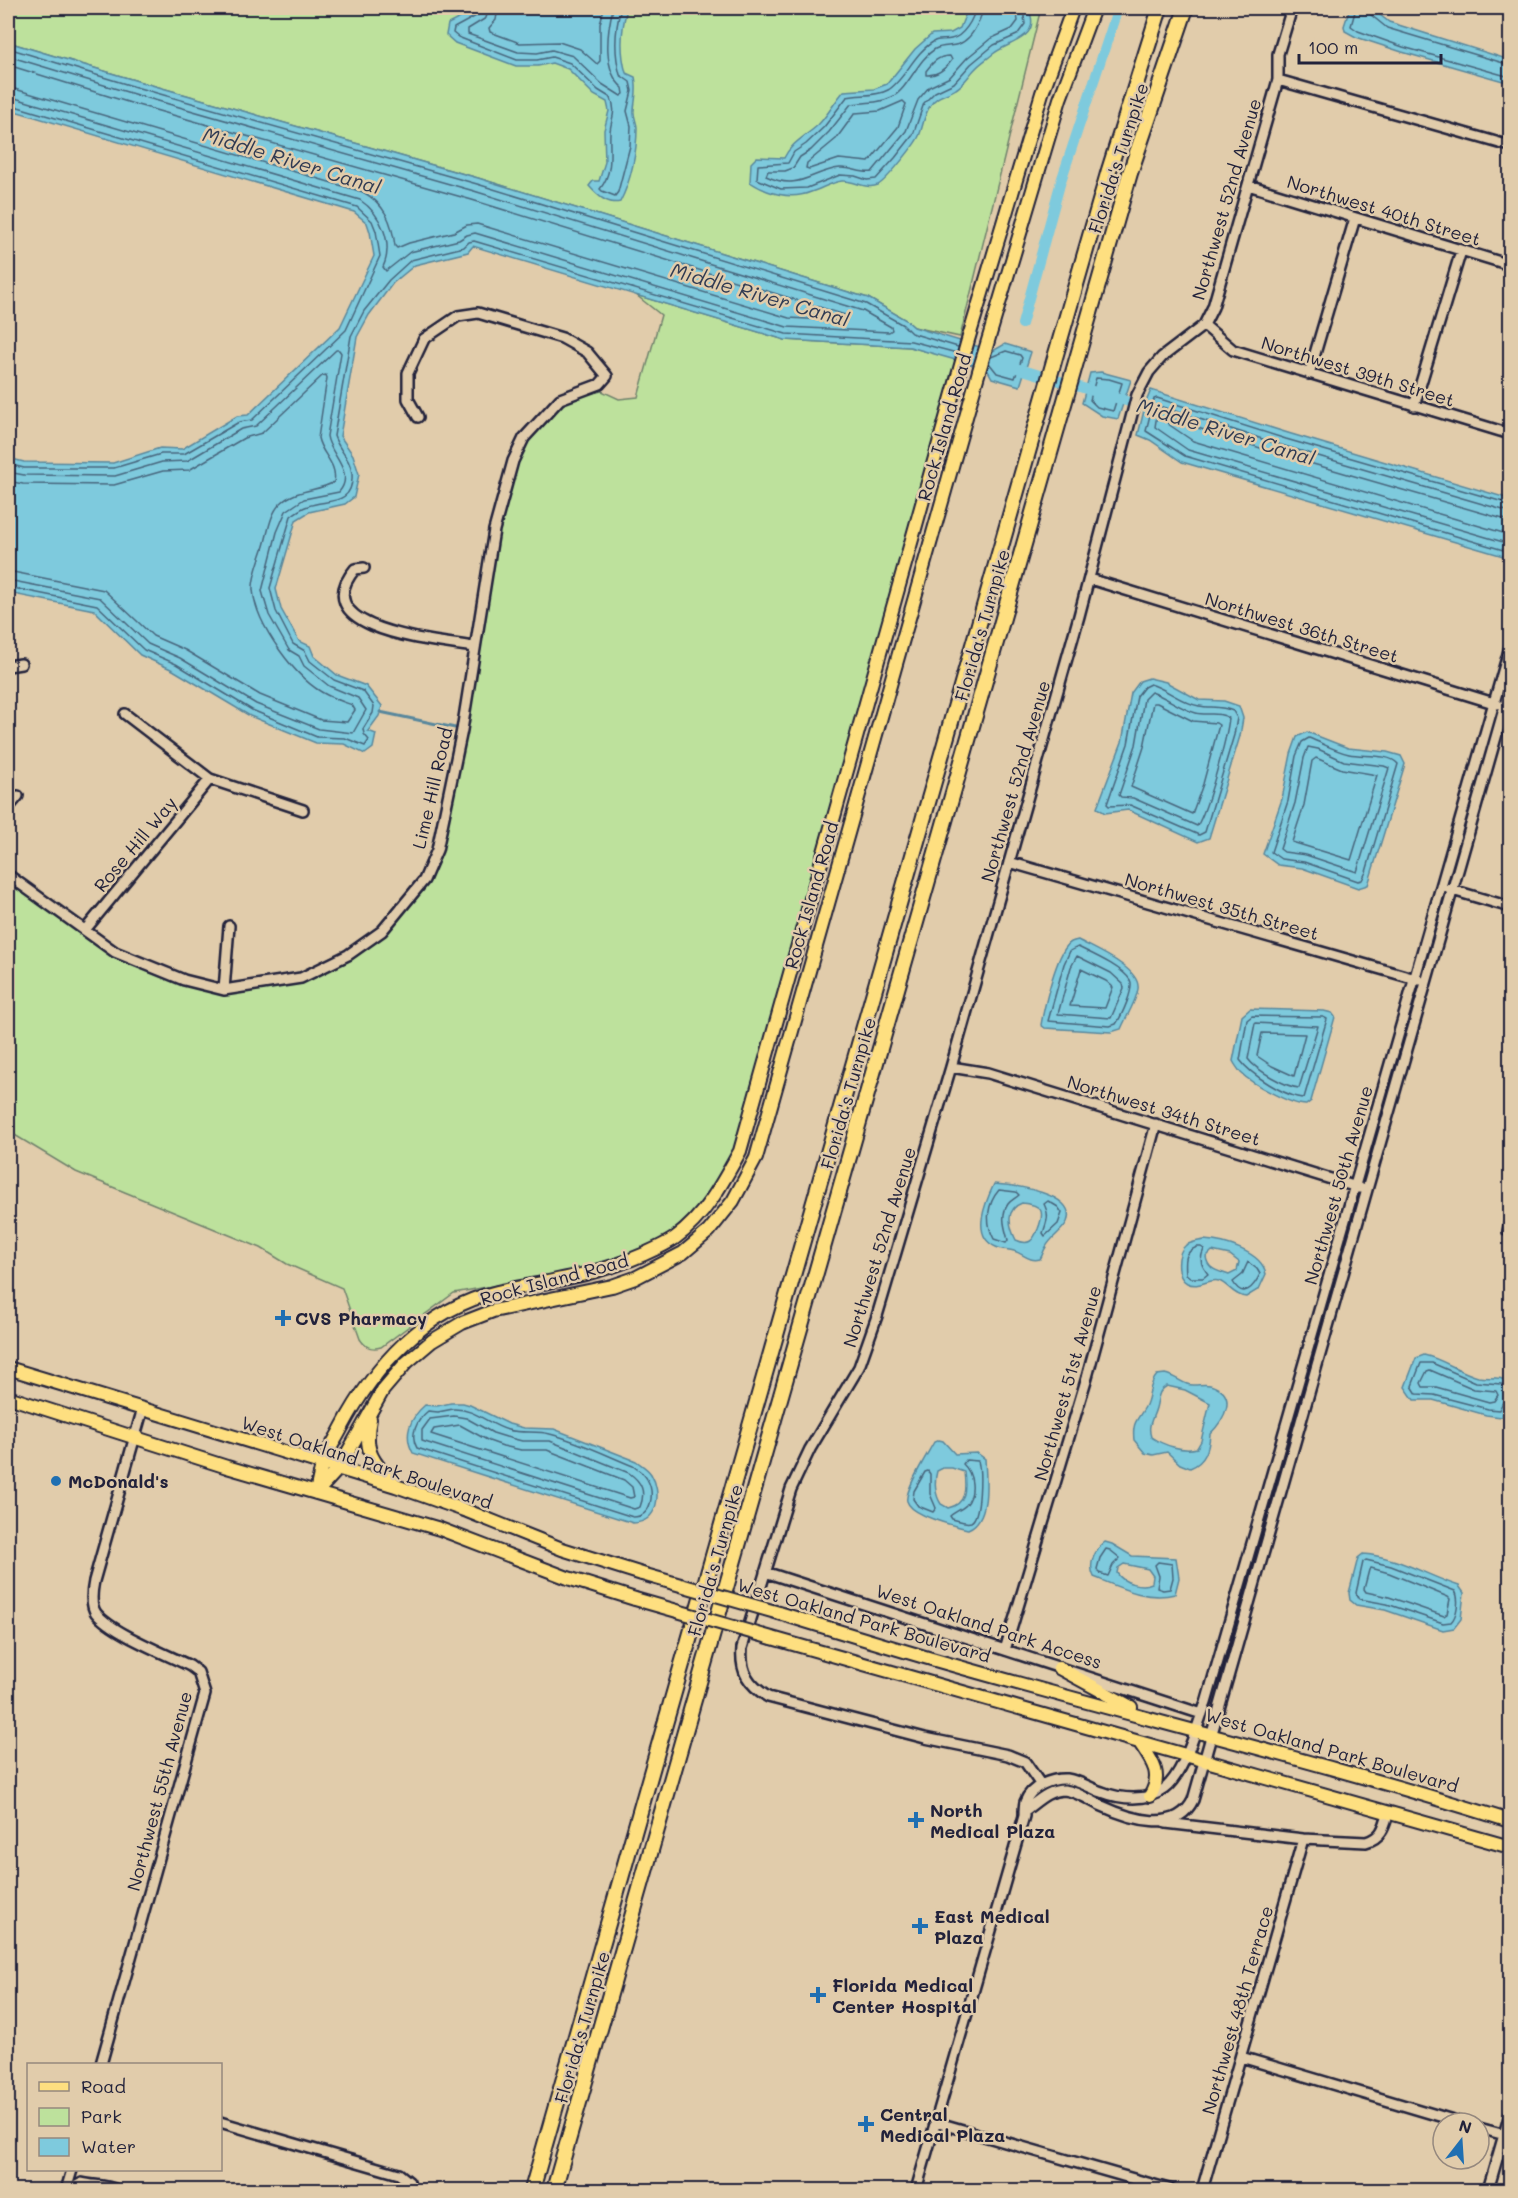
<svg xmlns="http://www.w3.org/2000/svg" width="1518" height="2198" viewBox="0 0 1518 2198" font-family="Mali,sans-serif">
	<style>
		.green { fill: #bde19c; stroke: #70826c; stroke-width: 1.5 }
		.water { fill: #7ecadd; stroke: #59879c; stroke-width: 1.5; fill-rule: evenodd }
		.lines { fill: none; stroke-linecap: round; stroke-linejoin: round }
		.shore { stroke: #47657c; stroke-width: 1.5 }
		.stream { stroke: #59879c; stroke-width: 3 }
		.canal { stroke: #7ecadd; stroke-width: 10 }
		.minor-casing { stroke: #22223b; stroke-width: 14 }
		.major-casing { stroke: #22223b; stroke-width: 16 }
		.highway-casing { stroke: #22223b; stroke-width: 18 }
		.minor { stroke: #e1ccab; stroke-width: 9 }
		.major { stroke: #fedf80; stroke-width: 12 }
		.highway { stroke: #fedf80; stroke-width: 14 }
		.major-bridge-casing { stroke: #22223b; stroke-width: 16; stroke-linecap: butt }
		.major-bridge { stroke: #fedf80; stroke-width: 12 }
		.poi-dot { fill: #1f6fb2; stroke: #e1ccab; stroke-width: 2 }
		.labels { text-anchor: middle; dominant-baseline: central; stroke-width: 5; stroke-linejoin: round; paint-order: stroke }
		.street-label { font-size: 18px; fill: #22223b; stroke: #e1ccab }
		.poi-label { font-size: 18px; font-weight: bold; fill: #22223b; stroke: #e1ccab; text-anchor: start }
		.water-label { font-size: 20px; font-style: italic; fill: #303b53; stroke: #e1ccab }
	</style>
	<rect width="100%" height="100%" fill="#e1ccab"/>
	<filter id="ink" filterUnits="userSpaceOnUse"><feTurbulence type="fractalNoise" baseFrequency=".0167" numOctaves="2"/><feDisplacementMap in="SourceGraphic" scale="12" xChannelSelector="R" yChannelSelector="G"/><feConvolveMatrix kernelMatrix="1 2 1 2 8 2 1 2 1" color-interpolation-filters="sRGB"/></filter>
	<g filter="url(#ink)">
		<path class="green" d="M8,8H1041L960,337L914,327L906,320L868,298L478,178L141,82L8,42Z
			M636,295L785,340L910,347L959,360L736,1148L699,1214L647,1249L574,1271L454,1293L381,1347C371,1350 365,1347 360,1339L342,1288L287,1264L261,1248L76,1172L8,1131V875L115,952L224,990L301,978L382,931L424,880L436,851L494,530L524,438L560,399L602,391L619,399L638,397L661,315Z"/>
		<path class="water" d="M480,8H630L627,9C621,30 620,52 626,73L635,77C638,90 635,97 634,110C633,116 637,122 637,128C637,152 631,181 620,202C607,205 597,195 589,186L593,181H599L605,162L604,130L609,111L607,102L594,95L568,69L552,63L538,66H516L455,43L446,35L448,24Z
			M971,8H1028C1043,39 1009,41 993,54C987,59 980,63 975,69C969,75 964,84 956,89C947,95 936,95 930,106C924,115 923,127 919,136C915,145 886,181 878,185C866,190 854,180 842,181C832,182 821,189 811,192C791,200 768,194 750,182L751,163L757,157L784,158C791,143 806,136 818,125C828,115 835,101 844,91L874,89L887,84L915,49L932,34L951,33L960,28L966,13Z
			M1350,8H1374L1375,11L1389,22L1510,60V83L1402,52L1356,37L1345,31L1344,26Z
			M8,42L141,82L478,178L868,298L906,320L914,327L993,351L1005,344L1031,352L1020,386L992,378L987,369L910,347L785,340L473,246L468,252L415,265L393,283L369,315L357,337L340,436L353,455L359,474L354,497L345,504L309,512L296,520L276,589L281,609L299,641L310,646L314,656L337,675L366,686L382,706L379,716L368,731L376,734L373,748L365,754L344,744L316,743L250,716L173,670L140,655L94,610L8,593V458L24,462L113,463L160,448L182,449L237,416L248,415L340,327L374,256L370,232L367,223L354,212L8,109Z
			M1101,372L1131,380L1118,419L1102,416L1082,403L1090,373Z
			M1151,390L1288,433L1510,499V558L1182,462L1150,440L1138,435L1146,402Z
			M1149,678L1166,682L1199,700L1224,701L1239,706L1243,718L1240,736L1209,838L1198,842L1128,810L1105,813L1097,808L1122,742L1131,693L1140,681Z
			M1307,732L1348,748L1387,752L1401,756L1405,764L1368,885L1358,888L1302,868L1278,865L1263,854L1282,799L1291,754L1297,737Z
			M1078,940C1094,949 1141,968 1138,989C1136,1002 1126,1017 1121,1029L1111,1032L1045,1028L1041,1025C1044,1007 1055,961 1066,947C1069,942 1073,941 1078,940Z
			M1250,1009L1324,1011L1332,1013L1335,1017L1311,1101L1306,1105C1291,1105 1252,1084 1241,1073C1238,1069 1235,1065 1233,1061L1242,1016Z
			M994,1184C1012,1185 1079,1193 1067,1222C1062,1232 1051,1237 1046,1247C1043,1251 1043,1255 1040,1259C1029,1262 1024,1254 1014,1251C1008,1249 1002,1250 996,1247C970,1236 986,1201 994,1184ZM1022,1203C1043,1205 1045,1211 1038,1229C1033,1241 1029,1246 1016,1240C1009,1226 1005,1209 1022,1203Z
			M1204,1240C1224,1241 1262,1252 1266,1274L1259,1289L1246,1297C1234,1296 1229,1285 1219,1281C1209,1278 1199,1289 1187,1283C1176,1277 1176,1253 1186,1245C1191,1242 1198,1241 1204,1240ZM1212,1251L1230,1255L1239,1262L1237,1271L1229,1275C1218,1271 1208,1270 1206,1257Z
			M1424,1355C1443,1359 1459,1372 1478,1377C1490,1379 1500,1375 1510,1383C1510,1395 1509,1407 1501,1417L1486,1415L1433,1400H1414L1405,1387L1416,1358Z
			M1165,1374C1174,1376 1179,1381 1187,1384C1193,1387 1203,1383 1210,1385C1240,1394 1224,1420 1210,1434C1209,1448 1206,1462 1190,1468L1180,1464L1167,1452L1153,1455L1145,1453L1134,1440C1132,1422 1137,1421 1145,1407C1151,1396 1148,1385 1157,1375ZM1167,1386L1185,1390L1210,1403L1201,1441L1197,1448C1183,1452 1163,1445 1151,1437C1147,1425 1153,1419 1156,1408C1159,1398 1157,1391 1167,1386Z
			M451,1403H463L470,1405L509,1424L524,1428L554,1429L636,1461C641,1465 647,1468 651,1474C662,1492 659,1522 633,1523L413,1453C403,1435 410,1418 425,1405L437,1406Z
			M939,1440L943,1441L955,1454L977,1453L985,1459C986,1479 991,1520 968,1529C955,1526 911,1516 907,1501C904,1491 928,1453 934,1442ZM943,1468H952L964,1472C966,1488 967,1504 948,1508L941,1504C935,1495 934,1482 937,1471Z
			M1105,1542L1112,1544L1132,1556L1176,1558L1179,1578L1175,1594C1146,1601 1121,1588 1094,1577C1088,1565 1094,1550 1105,1542ZM1124,1564L1148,1569L1153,1576L1152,1583C1141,1588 1123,1583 1117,1573L1118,1568Z
			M1363,1554C1396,1556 1428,1576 1459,1586L1464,1593L1461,1619L1454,1628L1443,1630L1385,1610L1356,1605L1350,1600L1349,1593L1358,1558Z"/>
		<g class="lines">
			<path class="shore" d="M481,8L478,15L454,28L453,33L458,37L517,60H537L552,57L570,63L598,90L611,98C617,113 611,118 610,132C609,153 614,171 600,189L602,191L615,196L618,192L630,146L631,126L627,111L632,91L630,82L620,75C614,53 615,29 621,8
				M489,8L486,18L468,29V34L518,52L537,53L552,50L573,56L602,84L621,96L624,94L623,88C602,71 607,32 613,8
				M498,8L496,20L489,28L490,32L520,43L559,42L580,49L597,64L600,61V24L604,8
				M975,8C974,19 963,37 951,39C945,41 938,38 933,42C914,53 904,81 888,90C875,97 861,94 847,97L824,127L806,144L794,152L788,163L758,165L757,179L781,189L807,188L840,175L855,176L867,180L876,179L895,158L913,135L924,103L935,92L954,83L971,64L994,45L1017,35L1025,24L1023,8
				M983,8C982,16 975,31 969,37C957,50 946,43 935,49C917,60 909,88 892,97C878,104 865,102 851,104L829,132L811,150L800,157L793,168L785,171H768L766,176C800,192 811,171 840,168C851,167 862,174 872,172L906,131L918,100L929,87L950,77L967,58L990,39L1012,29L1018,21L1016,8
				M1356,8L1351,26L1358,31L1403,47L1510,77
				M1369,8L1371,15L1387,28L1510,65
				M8,48L139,88L477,184L866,304L903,325L911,333L958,347
				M8,56L137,95L474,191L863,311L891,327L892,330L889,332L787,327L475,233L467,235L459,240L410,252L386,271L383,267C394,243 381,214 360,200L8,96
				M950,56L952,60C946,68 937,76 926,75V71C933,62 938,56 950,56Z
				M8,65L134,104L472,200L845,315L847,319L844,321L789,318L477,224L467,225L454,232L409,243L397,248L395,246C392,222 385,204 363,192L8,87
				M903,101L906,104L898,127L869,162L839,159L809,169L806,168L807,163L836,139L855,113L880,111Z
				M8,104L357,207L372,221L376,231L380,256L346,330L252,420L239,422L184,454H161L114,468H24L8,464
				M989,363L997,373L1015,378L1022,358L1020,355L1006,351L991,357
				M1096,378L1109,379L1122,383L1113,411L1097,407L1090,400Z
				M8,472L24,475L115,476L162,462L187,461L241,429L256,426L336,350H339L341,353L327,436C329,454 356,472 339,492L304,499L286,511L277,532L262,591L269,615L289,650L299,656L304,666L329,686L358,698L366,710L353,733L319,729L256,704L180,658L148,644L100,598L8,580
				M8,481L23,484L114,485L163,471L189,470L244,438L262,433L322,376L326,375L327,378L318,438C321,454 338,464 334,482C318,492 296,488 280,504C270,514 268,533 264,546C260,559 252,577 253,590C256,625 296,680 327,695C335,699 344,702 352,705L355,710L347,722L321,720L260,695L185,650L153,636L104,590L8,571
				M1510,504L1286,439L1157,398L1154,399L1146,431L1185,456L1510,552
				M1510,512L1284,446L1162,407L1158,408L1155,427L1188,450L1510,544
				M1510,521L1282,455L1170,419L1167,421L1168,424L1193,441L1510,535
				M8,587L97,605L144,650L176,664L252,710L317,737L345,738L365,746L369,740L364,734L363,729L373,713L374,706L363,691L334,680L310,661L305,651L293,644L276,611L270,588L291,516C296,512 302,508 308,506C328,499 354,506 352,474C351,459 338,449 334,436L351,336L364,311L389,280L411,260L464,247L469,242L474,241L786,334L911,341L957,353
				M1150,684C1167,689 1182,703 1199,706C1211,708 1221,706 1233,711L1237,718L1234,735L1205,832L1199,835L1130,805L1109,806L1107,804L1128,744L1137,696L1144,687Z
				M1151,692C1167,697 1180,709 1196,713C1207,716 1219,711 1229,718C1227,738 1207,811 1197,826L1133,798L1121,797L1119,795L1136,745L1144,699Z
				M1153,703H1157L1193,721L1216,723L1219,725L1203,784L1192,814L1131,787L1144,747Z
				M1309,738C1322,743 1335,751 1349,754C1363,757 1389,753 1398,764L1366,872L1362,880L1358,881L1304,862L1281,859L1271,852L1288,801L1296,756L1302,742Z
				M1308,747L1318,749L1344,761L1384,766L1389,768L1357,872L1306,855L1284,852L1280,849L1295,803L1304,758Z
				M1316,758L1342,769L1377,775L1351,860L1292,842L1304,805L1312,761Z
				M1078,947C1092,954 1122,967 1130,980C1135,988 1121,1017 1116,1024L1110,1026L1048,1021L1064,964L1070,951Z
				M1077,956L1111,973L1123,984L1124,988L1111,1018L1058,1014L1071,967Z
				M1081,969L1106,981L1113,987L1105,1008L1070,1006Z
				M1252,1016L1323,1017L1327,1019L1304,1098C1286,1097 1251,1075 1240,1060L1247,1020Z
				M1255,1023L1318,1026L1299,1088C1286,1087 1256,1070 1248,1059Z
				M1262,1033L1305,1034L1294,1076L1272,1066L1257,1056Z
				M999,1190L1016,1192L1019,1195C1016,1198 1011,1200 1008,1204C1000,1216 1005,1228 1008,1240L1006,1243L994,1239C985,1222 987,1204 999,1190Z
				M1048,1201L1058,1207L1062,1213L1058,1224L1045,1236L1043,1233C1047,1221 1050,1216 1044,1204Z
				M1197,1247H1201L1204,1249C1199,1260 1201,1265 1208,1274L1203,1278H1191L1186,1274C1185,1261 1184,1252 1197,1247Z
				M1248,1262L1257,1269L1260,1274C1254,1287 1243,1300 1233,1282L1242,1275Z
				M1430,1370L1474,1389L1496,1391L1498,1395L1494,1401L1489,1402L1436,1387H1423L1421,1383L1427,1371Z
				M1510,1387L1501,1384L1476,1382L1432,1363H1421L1412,1386L1417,1394L1434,1395L1488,1409L1499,1410L1504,1400L1510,1398
				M453,1409C474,1408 489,1425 508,1430C522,1434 537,1430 550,1434C578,1441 606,1455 633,1466C638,1470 644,1473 647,1479C655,1493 652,1517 633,1517L417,1448C409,1435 417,1420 428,1411L438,1412Z
				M454,1416L466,1418L493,1433L506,1437L522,1441H550L629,1473C642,1482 646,1492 640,1507L634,1509L422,1441V1430L430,1419Z
				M460,1425L489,1441L503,1446L521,1450H547L624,1480L632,1487L634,1497L630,1498L431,1434L434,1429Z
				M966,1460L978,1461C981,1471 981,1517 971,1522C965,1524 957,1520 952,1519L950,1516C954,1512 961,1510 966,1505C976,1494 973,1473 963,1464Z
				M928,1471L930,1474V1494L936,1508L933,1512L918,1506L913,1499L914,1491L925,1472Z
				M1106,1549L1110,1550L1120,1558L1113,1565L1108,1576L1099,1573L1097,1569L1100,1558Z
				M1366,1560L1391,1566L1455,1591C1460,1599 1457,1616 1451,1622L1443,1623L1387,1604L1359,1599L1356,1593L1363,1562Z
				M1158,1562L1172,1564L1173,1578L1170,1589L1163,1590L1157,1588L1159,1576L1155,1565Z
				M1371,1568L1389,1573L1448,1597L1450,1599L1447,1614L1444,1616L1389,1597L1366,1592L1364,1589L1369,1570Z"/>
			<path class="stream" d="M380,712L460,729"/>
			<path class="canal" d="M1022,324L1061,181L1118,8
				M1013,367L1156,410
				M8,1571V1570"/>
			<g class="minor-casing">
				<path id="minor" d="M1278,80L1510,146
					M1248,185L1510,265
					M1204,325L1233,350L1510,434
					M1309,374L1355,218
					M1414,406L1461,251
					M364,568L355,569C303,631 439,641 474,647
					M1090,579L1497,704
					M8,666L21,664
					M125,714L210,779L303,810
					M8,808L18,796
					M1009,862L1419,980
					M8,875L115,952L184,980L224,990L301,978L348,955L382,931L424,880L437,850L462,730L494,530L513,461L524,438L560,399L600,384L607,376L587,352L562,338L478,313L458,316L424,339L408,373V399L418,417
					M1449,889L1510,907
					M85,930L210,779
					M224,990L229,926
					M951,1067L988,1073L1360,1188
					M1510,1221L1508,1231L1510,1232
					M765,1572L1202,1714
					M1005,1650L1087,1377L1156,1124
					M1041,1785L1025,1762L1008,1755L925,1738L768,1697C748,1684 740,1672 742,1648L791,1489L810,1449L859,1367L877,1316L951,1067L1079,616L1137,395L1149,372L1162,357L1204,325L1213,307L1278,80V54L1292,8
					M1024,1811C1037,1802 1047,1790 1064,1790C1077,1791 1091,1801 1102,1806C1130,1819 1177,1834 1193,1800L1510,688
					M1166,1823L1303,1839L1366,1842C1381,1838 1384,1828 1388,1814
					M1241,2057L1463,2123
					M101,2064L205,1694L198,1672L190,1666C166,1654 112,1633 96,1613C90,1605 92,1591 94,1581L143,1408
					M220,2122L399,2174L409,2182L411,2190
					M935,2122L1172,2190
					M1479,2128L1505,2135
					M75,2187L82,2183C94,2186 106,2185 117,2190
					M66,2190L72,2170
					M916,2190L1024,1816C1024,1812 1024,1806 1025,1802C1031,1786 1052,1778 1067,1779C1080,1781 1090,1788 1102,1792C1120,1799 1147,1802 1164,1789C1185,1773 1196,1727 1206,1703L1510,647
					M1202,2190L1303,1839
					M1488,2190L1510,2114"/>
			</g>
			<g class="major-casing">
				<path id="major" d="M8,1368L396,1486L467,1511L562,1549L642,1574
					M8,1397L227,1467L440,1529L568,1578L635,1599
					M370,1419C363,1452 373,1462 395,1485
					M316,1492C318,1483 320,1474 322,1465C326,1453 335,1441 341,1429C374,1366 425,1309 497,1292C548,1281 594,1276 642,1255C653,1250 665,1245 675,1238C705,1216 722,1184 740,1151L968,340L1042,93L1073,8
					M316,1493L339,1468L383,1390L406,1363L432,1341L462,1323L493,1311L612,1286L635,1278L683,1253L709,1231L733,1201L756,1158L979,371L1060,99L1094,8
					M779,1613C831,1629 883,1645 935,1660C1126,1715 1320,1761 1510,1821
					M772,1638L1510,1847
					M1059,1668L1131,1707
					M1140,1743C1153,1762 1163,1775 1150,1796"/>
			</g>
			<g class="highway-casing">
				<path id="highway" d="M532,2190L1056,354L1109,170L1160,8
					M554,2190L1130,173L1186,8"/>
			</g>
			<use href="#minor" class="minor"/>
			<use href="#major" class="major"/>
			<use href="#highway" class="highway"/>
			<g class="major-bridge-casing">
				<path id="major-bridge" d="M642,1574L779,1613
					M635,1599L772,1638"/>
			</g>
			<use href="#major-bridge" class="major-bridge"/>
		</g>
	</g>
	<g class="poi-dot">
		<path d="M280 1309h6v6h6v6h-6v6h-6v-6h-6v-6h6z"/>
		<circle cx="56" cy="1481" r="6"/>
		<path d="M913 1811h6v6h6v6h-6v6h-6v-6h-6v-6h6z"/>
		<path d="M917 1917h6v6h6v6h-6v6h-6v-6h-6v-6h6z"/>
		<path d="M815 1986h6v6h6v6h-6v6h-6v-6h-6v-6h6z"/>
		<path d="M863 2115h6v6h6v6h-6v6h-6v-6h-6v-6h6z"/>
	</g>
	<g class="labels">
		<g class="street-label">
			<text transform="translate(1118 158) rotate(-72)">Florida's Turnpike</text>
			<text transform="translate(1226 199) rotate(-74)">Northwest 52nd Avenue</text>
			<text transform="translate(1384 210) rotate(17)">Northwest 40th Street</text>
			<text transform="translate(1358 371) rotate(17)">Northwest 39th Street</text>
			<text transform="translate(944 427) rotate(-74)">Rock Island Road</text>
			<text transform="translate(982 625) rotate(-74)">Florida's Turnpike</text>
			<text transform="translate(1302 627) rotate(17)">Northwest 36th Street</text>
			<text transform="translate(1015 781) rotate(-74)">Northwest 52nd Avenue</text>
			<text transform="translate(432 788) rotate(-77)">Lime Hill Road</text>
			<text transform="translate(135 844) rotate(-50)">Rose Hill Way</text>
			<text transform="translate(811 895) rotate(-74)">Rock Island Road</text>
			<text transform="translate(1222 906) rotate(16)">Northwest 35th Street</text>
			<text transform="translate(848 1093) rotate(-74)">Florida's Turnpike</text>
			<text transform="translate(1164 1110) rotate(17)">Northwest 34th Street</text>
			<text transform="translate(1338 1185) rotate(-74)">Northwest 50th Avenue</text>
			<text transform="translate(879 1247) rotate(-73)">Northwest 52nd Avenue</text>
			<text transform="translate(554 1279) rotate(-15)">Rock Island Road</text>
			<text transform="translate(1067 1383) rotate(-74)">Northwest 51st Avenue</text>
			<text transform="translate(367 1462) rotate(18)">West Oakland Park Boulevard</text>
			<text transform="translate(715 1560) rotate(-74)">Florida's Turnpike</text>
			<text transform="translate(864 1620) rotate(16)">West Oakland Park Boulevard</text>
			<text transform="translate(989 1626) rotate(18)">West Oakland Park Access</text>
			<text transform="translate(1332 1750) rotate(16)">West Oakland Park Boulevard</text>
			<text transform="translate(159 1791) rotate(-75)">Northwest 55th Avenue</text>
			<text transform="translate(1237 2010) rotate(-74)">Northwest 48th Terrace</text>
			<text transform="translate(582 2027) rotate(-74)">Florida's Turnpike</text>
		</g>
		<g class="poi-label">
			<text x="295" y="1318">CVS Pharmacy</text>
			<text x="68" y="1481">McDonald's</text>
			<text x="930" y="1810">North<tspan x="930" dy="21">Medical Plaza</tspan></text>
			<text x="934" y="1916">East Medical<tspan x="934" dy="21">Plaza</tspan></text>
			<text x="832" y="1985">Florida Medical<tspan x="832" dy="21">Center Hospital</tspan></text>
			<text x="880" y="2114">Central<tspan x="880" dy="21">Medical Plaza</tspan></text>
		</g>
		<g class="water-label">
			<text transform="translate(292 160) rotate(17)">Middle River Canal</text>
			<text transform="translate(760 294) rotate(16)">Middle River Canal</text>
			<text transform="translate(1226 431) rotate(17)">Middle River Canal</text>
		</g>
	</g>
	<rect width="1518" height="2198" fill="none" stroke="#e1ccab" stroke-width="30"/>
	<rect x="15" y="15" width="1488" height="2168" fill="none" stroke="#22223b" stroke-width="2" filter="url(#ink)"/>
	<rect x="27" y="2063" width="195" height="108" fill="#e1ccab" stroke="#95887e" stroke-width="1.5"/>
	<rect x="39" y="2082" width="30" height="9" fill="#fedf80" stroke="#95887e" stroke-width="1.5"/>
	<text x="81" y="2093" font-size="18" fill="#22223b">Road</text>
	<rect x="39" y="2108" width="30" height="18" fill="#bde19c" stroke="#95887e" stroke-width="1.5"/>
	<text x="81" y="2123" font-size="18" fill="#22223b">Park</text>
	<rect x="39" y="2138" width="30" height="18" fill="#7ecadd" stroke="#95887e" stroke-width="1.5"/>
	<text x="81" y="2153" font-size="18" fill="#22223b">Water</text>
	<g transform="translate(1461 2141) rotate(17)"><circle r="28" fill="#e1ccab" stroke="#95887e" stroke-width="1.5"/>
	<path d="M0-4.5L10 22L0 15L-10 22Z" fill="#1f6fb2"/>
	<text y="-9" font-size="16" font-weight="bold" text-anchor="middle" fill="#22223b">N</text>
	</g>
	<path d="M1299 54v9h142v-9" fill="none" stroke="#22223b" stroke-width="3"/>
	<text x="1308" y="54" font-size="18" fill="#22223b" stroke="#e1ccab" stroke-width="4.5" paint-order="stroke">100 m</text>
</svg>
